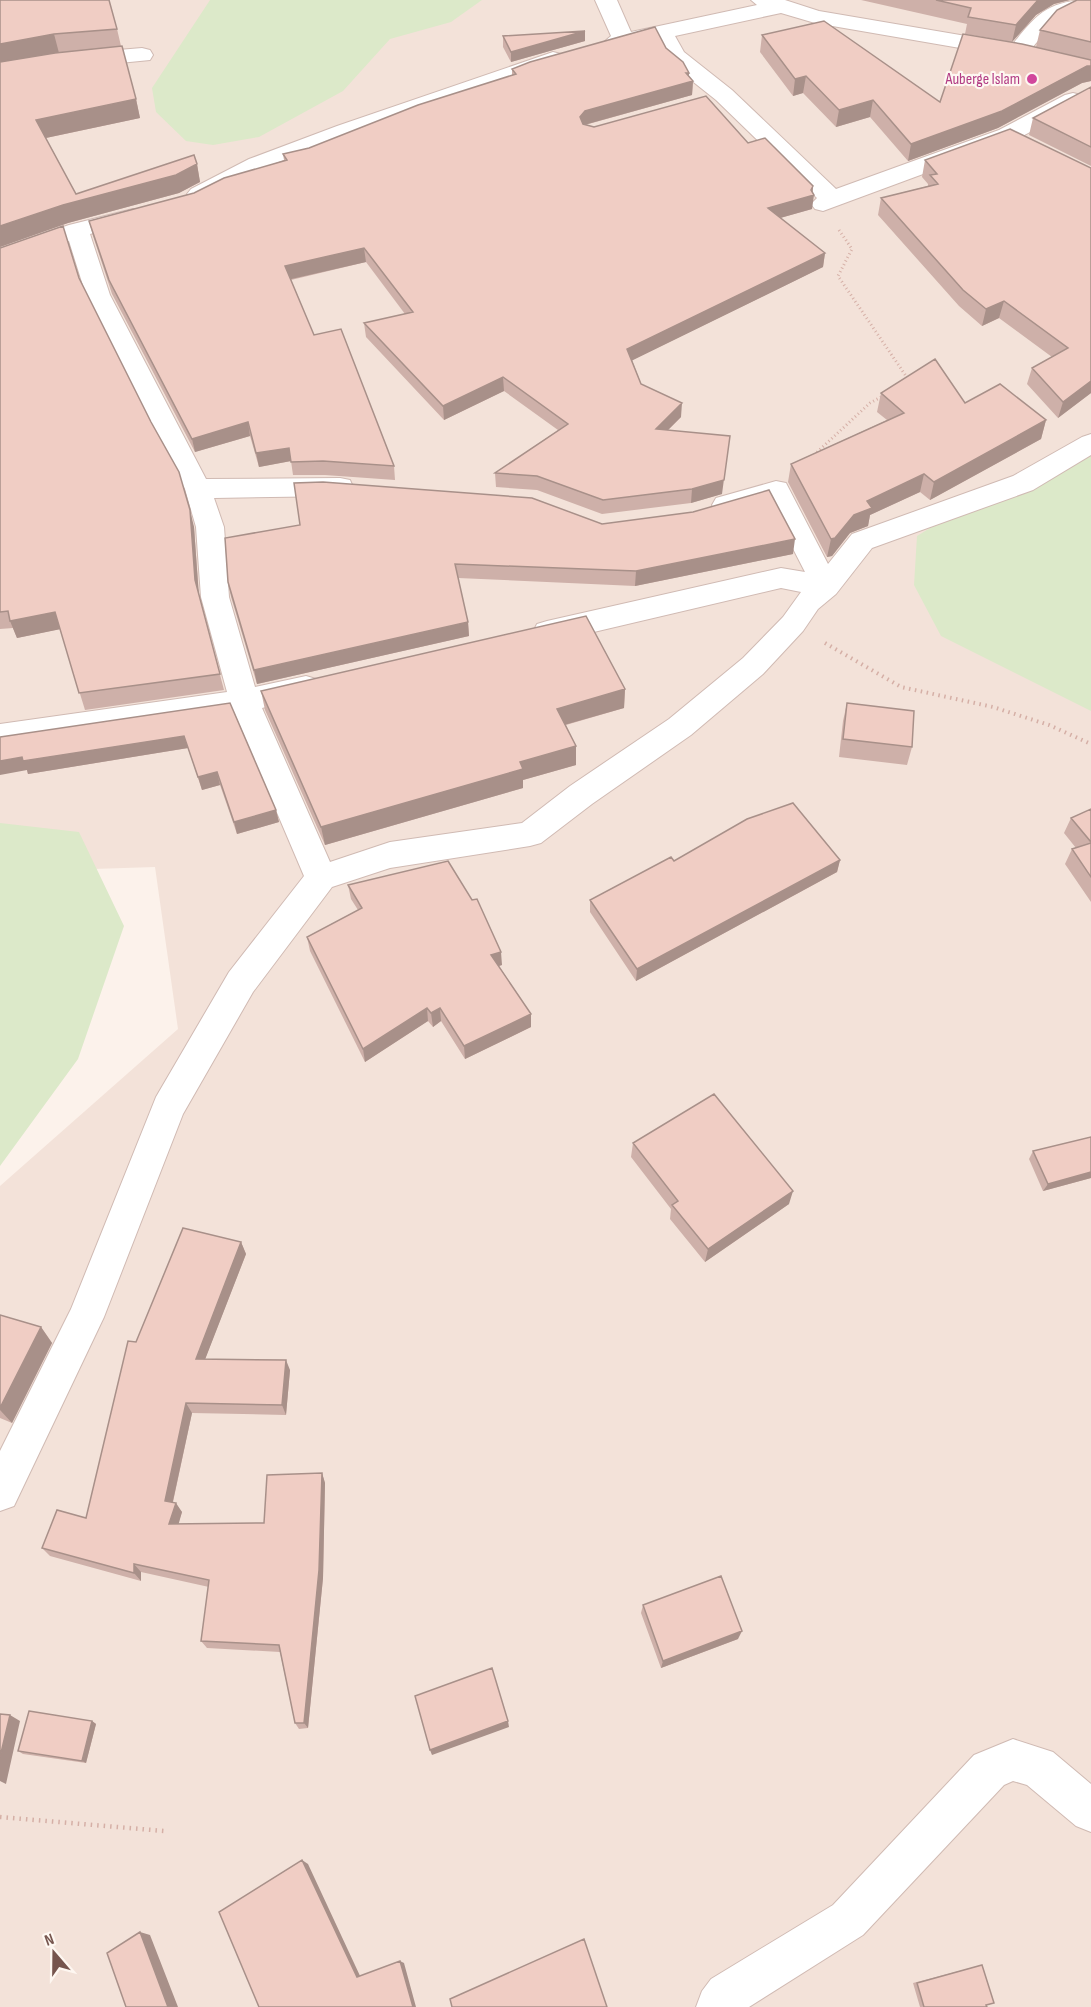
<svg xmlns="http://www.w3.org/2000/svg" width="1091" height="2007" viewBox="0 0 1091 2007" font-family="'Sofia Sans Condensed',sans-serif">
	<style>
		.residential { fill: #f3e2d9 }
		.green { fill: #dce9c9 }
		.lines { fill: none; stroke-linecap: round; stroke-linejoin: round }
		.minor-casing { stroke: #d0bab3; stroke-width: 2 }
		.path-far2 { stroke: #d5afa6; stroke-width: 3; stroke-dasharray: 1 3; stroke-linecap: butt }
		.path-far1 { stroke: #d5afa6; stroke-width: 4; stroke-dasharray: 1.5 4.5; stroke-linecap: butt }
		.path { stroke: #d5afa6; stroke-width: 4.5; stroke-dasharray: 1.5 5; stroke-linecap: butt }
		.minor { fill: #fff; fill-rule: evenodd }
		.wall { fill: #ceb0a9 }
		.shaded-wall { fill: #a89089 }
		.building { fill: #f0cdc4; stroke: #a89089; stroke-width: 1.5 }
		.hotel-dot { fill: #d1479c; stroke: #fef7f1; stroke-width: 2 }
		.labels { text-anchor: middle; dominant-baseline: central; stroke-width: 4.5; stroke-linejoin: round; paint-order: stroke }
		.far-hotel-label { font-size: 16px; fill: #b23c85; stroke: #fef7f1; text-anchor: end }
	</style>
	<rect width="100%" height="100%" fill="#fcf2eb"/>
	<path class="residential" d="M0,0H1091V2007H0V1186L178,1029L155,867L0,872Z"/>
	<path class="green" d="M210,0H482L451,22L390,39L343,91L259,137L213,145L186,141L156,112L152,88Z
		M1091,452V711L941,636L914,585L917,536L1007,481Z
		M0,823L79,832L124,926L78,1059L0,1166Z"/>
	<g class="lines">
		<g class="minor-casing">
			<path id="minor" d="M595,0H617L631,32L757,5L751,0H785L819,11L1013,44C1037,13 1050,0 1091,0V5L1051,25L1032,48L1091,62V76L1018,58L815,23L781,13L675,36L684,52L732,90L836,189L999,130L1065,95L1073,93L1081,95L1084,100L1081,105L1015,140L823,211L815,209L811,204L817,198L716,100L667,61L656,40L615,49L607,47L604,42L611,36Z
				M142,48L150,50L153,55L150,60L59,69L0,79V65L59,55Z
				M553,52L561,54L564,59L561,64L265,169L207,199L199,201L191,199L187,194L191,189L249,159L337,126Z
				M133,209L141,211L145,216L141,221L90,234L110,295L206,479L340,478L350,480L353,487L350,494L340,496L214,498L224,527L229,597L255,687L306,676L316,679L321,687L316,695L262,708L330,862L390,842L522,823L570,786L669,719L743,658L783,617L801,592L781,588L547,643L537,640L533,632L537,624L547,621L781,568L805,572L769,502L726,515L716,512L712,505L716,498L776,481L786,483L828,564L852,534L1013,476L1082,437L1091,434V455L1033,490L872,548L836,594L818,609L803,631L763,674L691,735L592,804L541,843L530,846L390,868L332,887L253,992L183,1114L104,1317L14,1506L0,1511V1451L71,1309L156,1097L229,972L304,876L235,714L0,748V724L227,692L201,597L196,527L185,489L157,439L86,295L69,241L0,266V249L69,225Z
				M1013,1739L1053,1752L1091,1784V1832L1076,1826L1027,1785L1013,1781L1004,1785L863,1935L749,2007H696L702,1991L711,1979L833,1905L974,1755Z"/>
		</g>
		<path class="path-far2" d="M839,230L852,249L838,276L908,379
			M814,455L870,403L883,396"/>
		<path class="path-far1" d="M825,643L901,687L993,707L1049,725L1091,744"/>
		<path class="path" d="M0,1817L164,1831"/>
		<use href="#minor" class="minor"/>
	</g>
	<path class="wall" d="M0,0L117,29L121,46L136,99L140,118L46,138L76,194L197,164L200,182L179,193L68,223L0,247Z
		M861,0H1070L1054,4L1036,15L1012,42L965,34L967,24Z
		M1091,0V60L1036,47L1040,30Z
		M762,35L940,102L1091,60V81L1082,83L998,128L908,161L870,117L836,127L803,93L793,96L760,52Z
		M503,36L585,41L511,62L503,47Z
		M666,48L689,73V76L693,81L692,95L585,125L594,127L748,143L813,186L812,209L780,218L825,253L823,267L632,360L641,384L681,417L668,430L722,494L691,503L602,514L537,490L496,487L495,473L558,430L504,391L444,420L366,337L364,323L405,314L366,262L291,280L314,335L394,466L395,480L325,475H293L291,461L259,467L250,436L195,452L112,294L93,236L89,221L194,193L284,160L283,154L309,148L512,75V69Z
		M1091,87V166L1029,135L1033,118Z
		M925,160L1091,168V393L1058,418L1027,384L1032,368L1052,357L999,318L982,326L959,306L878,215L881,198L928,186V184L922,177Z
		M0,248L79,278L194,527L199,595L224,690L85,710L60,629L17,638L13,628L0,629Z
		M881,393L965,403L1046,420L1041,439L930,500L920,492L870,515L868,526L850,533L832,556L827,557L788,482L791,464L887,420L877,412Z
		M602,524L793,554L635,586L458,578L468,622L469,636L257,684L231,597L228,582Z
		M625,689L624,708L566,725L576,746V765L523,780V788L325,845L265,710L261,691Z
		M230,703L276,810L279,822L237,834L220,785L202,790L188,748L28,774L27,770Z
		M847,703L912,747L907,765L839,757L843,721Z
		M1091,809V902L1065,864L1072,849L1076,848L1064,833L1071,818Z
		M840,860L837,872L636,981L590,912V900L674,861Z
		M348,885L472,900L502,965L499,966L531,1014V1027L465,1059L441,1021L433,1027L428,1021L365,1062L310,951L307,937L358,910L351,899Z
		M1091,1137V1178L1043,1191L1029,1159L1033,1151Z
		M633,1143L789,1204L705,1262L670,1219L671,1209L631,1157Z
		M241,1242L246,1254L205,1359L290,1370L286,1415L192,1413L173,1502L182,1512L178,1524L264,1523L322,1473L325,1483L323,1578L308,1728L299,1729L295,1723L280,1652L207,1648L201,1641L209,1587L141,1572V1581L50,1556L42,1548L86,1518L136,1342Z
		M0,1315L41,1327L52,1343L12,1423L0,1418Z
		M643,1605L738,1639L661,1668L641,1613Z
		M92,1721L96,1724L86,1763L23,1754L18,1751Z
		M982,1965L987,2007H920L913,1983Z"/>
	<path class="shaded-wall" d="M1038,0H1070L1054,4L1036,15L1012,42L1016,25Z
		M585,31V41L511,62V52Z
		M54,34L59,53L0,63V44Z
		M1087,66H1091V81L1082,83L998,128L908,161L911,144Z
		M689,73L688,82L693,81L692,95L584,125L580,131V117L585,111Z
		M806,76L803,93L793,96L795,79Z
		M136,99L140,118L41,139L36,120Z
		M873,100L870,117L836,127L839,110Z
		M197,164L200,182L179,193L68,223L0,247V226L63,205Z
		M813,186L812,196L814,195L812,209L766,222L768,208L811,190Z
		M364,248L366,262L287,280L285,266Z
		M825,253L823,267L627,363V349Z
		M1004,301L999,318L982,326L986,309Z
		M503,377L504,391L444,420L443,406Z
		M1091,381V393L1058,418L1063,402Z
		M682,403L681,417L655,443L656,429Z
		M1046,420L1041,439L930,500L934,482Z
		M248,422L250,436L195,452L192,439Z
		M289,448L291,461L259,467L256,453Z
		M728,449L722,494L691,503L692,489Z
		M924,474L920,492L870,515L868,526L850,533L832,556L827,557L831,539L867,501Z
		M190,510L194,527L199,598L195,580Z
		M795,539L793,554L635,586L636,571Z
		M55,612L61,629L17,638L10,621Z
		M468,622L469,636L257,684L254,670Z
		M625,689L624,708L557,727V709Z
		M184,736L188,748L28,774L27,770L0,775V761L22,757Z
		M576,746V765L523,780V788L325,845L321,827L520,762Z
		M217,772L220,785L202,790L198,777Z
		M276,810L279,822L237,834L234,822Z
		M840,860L837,872L636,981L637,969Z
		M501,952L502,965L492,968L491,955Z
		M427,1008L428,1021L365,1062L363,1049Z
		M440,1008L441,1021L433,1027L431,1013Z
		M531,1014V1027L465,1059L464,1046Z
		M1091,1172V1178L1043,1191L1048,1184Z
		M793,1191L789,1204L705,1262L708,1249Z
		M241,1242L246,1254L201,1370L196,1359Z
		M41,1327L52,1343L12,1423L0,1410V1408Z
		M286,1360L290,1370L286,1415L282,1405Z
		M186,1403L192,1413L171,1510L165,1501Z
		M322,1473L325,1483L323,1578L308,1728L304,1723Z
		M176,1503L182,1512L176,1533L169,1524Z
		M134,1564L141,1572V1581L134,1573Z
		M742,1631L738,1639L661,1668L663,1661Z
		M10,1715L20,1721L6,1784L0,1781V1757Z
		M92,1721L96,1724L86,1763L82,1761Z
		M508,1721L509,1727L432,1755L430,1750Z
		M302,1860L308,1864L361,1978L357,1977Z
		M140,1932L150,1935L178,2007H168Z
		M400,1961L404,1963L416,2007H413Z"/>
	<path class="building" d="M0,0H109L117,29L54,34L0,44Z
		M936,0H1038L1016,25L968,17L971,8Z
		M1077,0H1091V42L1040,30L1057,10Z
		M824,21L940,102L963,34L1022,44L1091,60V66H1087L1002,111L911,144L873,100L839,110L806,76L795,79L762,35Z
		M655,27L666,48L683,62L689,73H686L693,81L585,111L580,117L583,124L594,127L706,96L748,143L765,138L813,186L811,190L814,195L768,208L825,253L627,349L641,384L682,403L656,429L730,436L724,480L692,489L603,500L537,476L495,473L568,424L503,377L443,406L364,323L413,312L364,248L285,266L314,335L341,329L394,466L323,461L291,462L289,448L256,453L248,422L192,439L109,280L89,221L194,193L224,178L287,160L283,154L309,148L418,105L516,74L512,69L530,62Z
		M585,31L511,52L503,36Z
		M122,46L136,99L36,120L76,194L194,155L197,164L176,175L63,205L0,226V62L55,53Z
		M1091,87V147L1033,118Z
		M1010,129L1091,168V381L1063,402L1032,368L1068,348L1004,301L986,309L963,290L881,198L938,184L930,175L937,174L925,160Z
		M63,226L79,278L151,422L179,472L190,510L195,580L220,674L79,693L55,612L10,621L8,611L0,612V248Z
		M935,359L965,403L1000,384L1046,420L934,482L924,474L867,501L872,508L854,515L835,538L831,539L791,464L904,413L881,393Z
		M323,482L532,498L602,524L693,512L769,490L795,539L636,571L455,564L468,622L254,670L228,582L225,538L300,525L294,483Z
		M586,616L625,689L557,709L576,746L520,762L523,769L321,827L261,691Z
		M230,703L276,810L234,822L217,772L198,777L184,736L23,761L22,757L0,761V737Z
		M847,703L914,711L912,747L843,739Z
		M793,803L840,860L637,969L590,900L671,857L674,861L747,819Z
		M1091,809V842L1071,818Z
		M1091,843V877L1072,849Z
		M448,861L472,900L477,899L501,952L491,955L531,1014L464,1046L440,1008L431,1013L427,1008L363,1049L307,937L362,908L348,885Z
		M714,1094L793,1191L708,1249L672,1205L678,1201L633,1143Z
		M1091,1137V1172L1048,1184L1033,1151Z
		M183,1228L241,1242L196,1359L286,1360L282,1405L186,1403L165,1501L176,1503L169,1524L264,1523L267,1475L322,1473L319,1570L304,1723H295L279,1645L201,1641L209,1580L134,1564V1573L42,1548L57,1510L86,1518L128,1341L136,1342Z
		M0,1315L41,1327L0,1408Z
		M721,1576L742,1631L663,1661L643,1605Z
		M492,1668L508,1721L430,1750L415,1696Z
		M29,1711L92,1721L82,1761L18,1751Z
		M0,1714L10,1715L0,1757Z
		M302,1860L357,1977L400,1961L413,2007H259L219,1912Z
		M140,1932L168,2007H126L107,1953Z
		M584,1939L607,2007H452L450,1999Z
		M982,1965L994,2003L986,2005L987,2007H924L917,1983Z"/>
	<circle class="hotel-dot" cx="1032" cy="79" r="6"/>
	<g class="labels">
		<g class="far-hotel-label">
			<text x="1020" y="79">Auberge Islam</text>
		</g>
	</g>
	<g transform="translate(54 1953) rotate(340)" stroke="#fef7f1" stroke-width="4.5" paint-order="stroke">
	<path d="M0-4.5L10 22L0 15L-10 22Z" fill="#76554e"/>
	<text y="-9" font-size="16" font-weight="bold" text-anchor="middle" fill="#76554e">N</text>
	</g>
</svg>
